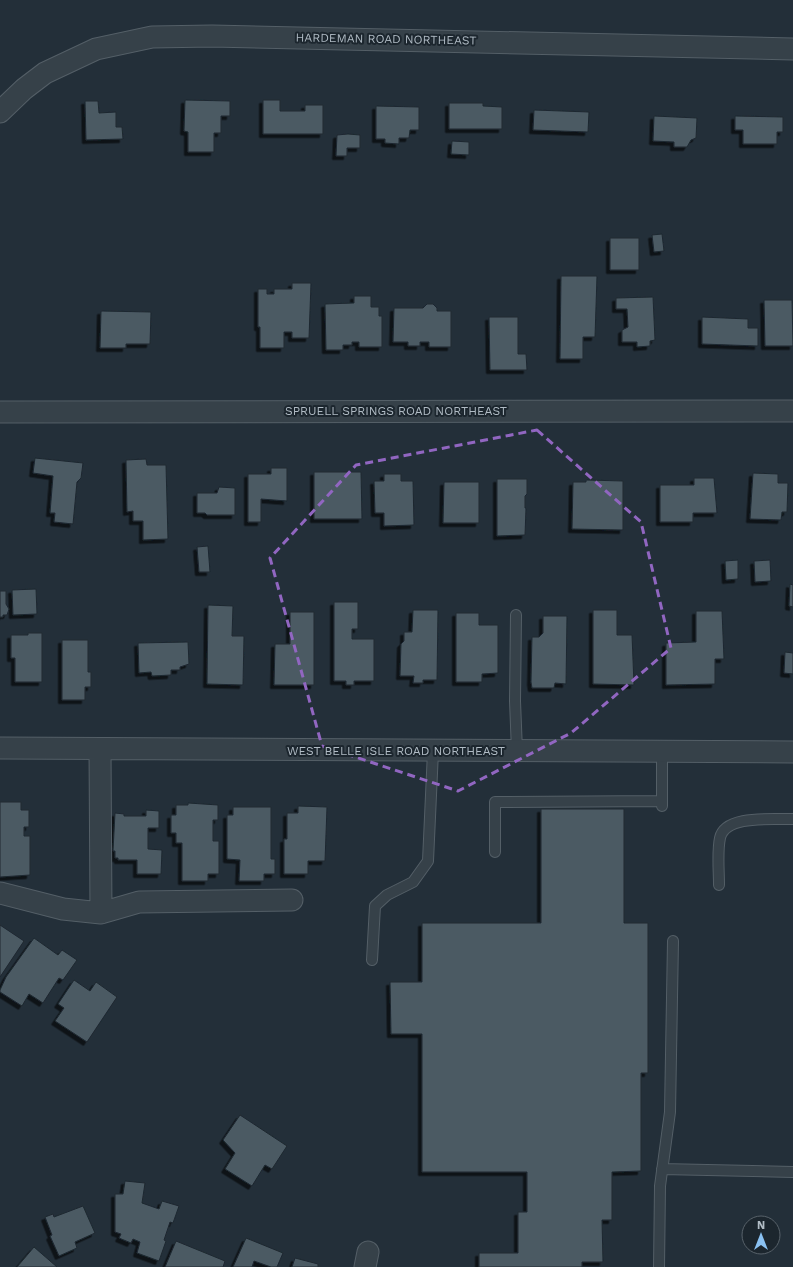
<svg xmlns="http://www.w3.org/2000/svg" width="793" height="1267" viewBox="0 0 793 1267" font-family="'Work Sans',sans-serif">
	<style>
		.building { fill: #4b5a64; stroke: #1e2830; filter: url(#shadow) }
		.lines { fill: none; stroke-linecap: round; stroke-linejoin: round }
		.lane-casing { stroke: #545f67; stroke-width: 12 }
		.street-casing { stroke: #545f67; stroke-width: 23 }
		.lane { stroke: #364149; stroke-width: 10 }
		.street { stroke: #364149; stroke-width: 21 }
		.marked { fill: none; stroke: #9166c1; stroke-width: 3; stroke-dasharray: 8 5; stroke-linejoin: round }
		.labels { text-anchor: middle; dominant-baseline: central; stroke-width: 4; stroke-linejoin: round; paint-order: stroke }
		.street-label { font-size: 12px; fill: #b1bcc5; stroke: #1c262e }
	</style>
	<defs>
		<filter id="shadow"><feDropShadow dx="-3.5" dy="3.5" stdDeviation="0" flood-color="#0009"/></filter>
	</defs>
	<rect width="100%" height="100%" fill="#232f39"/>
	<path class="building" d="M185,100L230,101V116H221V133H214V152H188V132L184,131Z
		M263,100H280V111H305V105H323V134H263Z
		M85,101H98L99,113L116,112V127H122L123,139L86,140Z
		M449,103H483V106L502,107V129H449Z
		M376,106L419,107V130H410L409,138H399V144L385,143V139H376Z
		M534,110L589,112L588,132L533,130Z
		M654,116L697,118L696,138L691,140L687,147H674V142L653,141Z
		M735,116L783,117V132H777V144H743V130H735Z
		M348,134L360,135V148H347V156H336L337,135Z
		M452,141L469,142V155L451,154Z
		M662,234L664,251L654,252L652,235Z
		M610,238H639V270H610Z
		M561,276H597L595,337H583V359H560Z
		M292,283H311L309,338H292V332H284V348H260V327H258V289H267V294H274V289H292Z
		M354,296H371V307H379V316H382V347H359V342H352V345H343V350H326L325,304L354,303Z
		M653,297L655,340L650,341V346L637,347V342H622V330L628,327L627,309H616V298Z
		M764,300H792L793,346H765Z
		M427,304H433L437,308V311H451V347H429V342H420V346H408V342H393L394,308H423Z
		M101,311L151,312L150,344H126V348H100Z
		M489,317H518V354H526L527,370H490Z
		M702,317L748,319V328H758V346L702,344Z
		M35,458L83,463L81,478L77,482L73,524L54,522L55,513H50L53,476L33,473Z
		M146,459L147,465H166L168,539L143,540V521H133V511L127,512L126,460Z
		M271,468H287V501L261,499V522H248V474H271Z
		M314,472H361L362,519H314Z
		M753,473L778,474V483H788L787,512H782L781,520L750,519Z
		M384,474H401V481H413L414,525L384,526V513H375L374,481H384Z
		M694,478H714L717,513H693V522H660V485H694Z
		M497,479H527V494L525,496V508H526L525,535L497,536Z
		M586,480L623,481V530L572,529L573,482H586Z
		M444,482H479V523H443Z
		M219,487L235,488V515H207L205,513H197V493H217Z
		M208,546L210,572H199L197,547Z
		M738,560V579L726,580L725,561Z
		M770,560L771,581L755,582L754,561Z
		M790,584L793,585V607L789,606Z
		M36,589L37,614L13,615L12,590Z
		M0,591H6V604L9,609L7,615H3V617H0Z
		M334,602H358V629H352V639H374V681H354V685H346V681H334Z
		M208,605L233,606L232,636H244L243,685L207,684Z
		M413,610H438L437,680H423V683H413L414,676H400L401,644L404,641V632H412Z
		M593,610H617V635H632L634,685L593,684Z
		M696,611H722L724,659H715V684L666,685V643L696,642Z
		M290,612H314V685H274L275,644H290Z
		M456,613H479V625H498V673L482,674V682H456Z
		M543,616H567L566,684L555,683L554,688H532L531,682L532,637H539L543,633Z
		M28,633H42V682H15V658H11V635H28Z
		M62,640H88V672H91V687H85V700H62Z
		M188,642L189,664L180,667V670H171V675L152,676L151,672L139,673L138,643Z
		M785,652L793,653V674L784,673Z
		M0,802H21V810H29V827H24V836H30V875L0,877Z
		M188,803L218,805V820H213V841H219V874H208V881H182V843H176V833H171V815H176V805H188Z
		M298,806L327,807L325,861H308V874H284V839H287V813H298Z
		M233,807H271V859H275V874H264V881H239L240,860L227,859V815H233Z
		M541,809H624V923H648V1073H641V1171L612,1172V1220H602L603,1262H582V1267H479V1253H518V1212H527V1172H422V1034H391L390,982H422V923H541Z
		M146,810L159,811V828H148V849L162,850L161,874H137V860H118V858H115V851H113L115,813L124,814V816H146Z
		M0,925L24,941L0,977Z
		M34,938L58,955L62,950L77,960L63,980L59,978L43,1003L29,994L22,1006L0,992V990L6,977Z
		M74,980L90,991L96,982L117,997L87,1042L55,1021L64,1008L58,1004Z
		M240,1115L287,1146L272,1169L265,1165L252,1186L225,1169L235,1153L223,1140Z
		M125,1181L145,1183L142,1203L159,1209L162,1201L179,1206L173,1223L170,1222L164,1240L166,1241L159,1261L137,1253L140,1242L133,1239L131,1243L119,1238L121,1234L115,1232V1194H123Z
		M83,1206L95,1233L75,1242L77,1248L59,1256L50,1236L52,1235L45,1217L53,1214L54,1217Z
		M246,1238L283,1253L277,1267H271L254,1261L252,1267H233Z
		M176,1241L225,1261L223,1267H165Z
		M34,1247L57,1267H17Z
		M295,1258L318,1264V1267H292Z"/>
	<g class="lines">
		<g class="lane-casing">
			<path id="lane" d="M516,615L515,701L517,751
				M662,751V806
				M495,852V802L662,801
				M719,885C719,870 717,852 720,838C725,814 774,820 793,819
				M372,960L375,906L387,895L413,882L428,861L433,751
				M662,1169L793,1172
				M659,1267L660,1186L670,1112L673,941"/>
		</g>
		<g class="street-casing">
			<path id="street" d="M0,112L24,89L45,73L96,49L152,37L212,36L793,49
				M0,412L793,411
				M0,748L793,752
				M100,749L101,913
				M0,893L63,909L101,913L139,902L292,900
				M365,1267L368,1252"/>
		</g>
		<use href="#lane" class="lane"/>
		<use href="#street" class="street"/>
	</g>
	<path class="marked" d="M537,430L641,522L671,648L571,733L458,791L322,746L270,558L356,465Z"/>
	<g class="labels">
		<g class="street-label">
			<text transform="translate(386 39) rotate(1)">HARDEMAN ROAD NORTHEAST</text>
			<text x="396" y="411">SPRUELL SPRINGS ROAD NORTHEAST</text>
			<text x="396" y="751">WEST BELLE ISLE ROAD NORTHEAST</text>
		</g>
	</g>
	<g transform="translate(761 1235)"><circle r="19" fill="#1c262e" stroke="#58626a"/>
	<path d="M0-3L7 15L0 10L-7 15Z" fill="#8ac1f2"/>
	<text y="-6" font-size="11" font-weight="bold" text-anchor="middle" fill="#b1bcc5">N</text>
	</g>
</svg>
